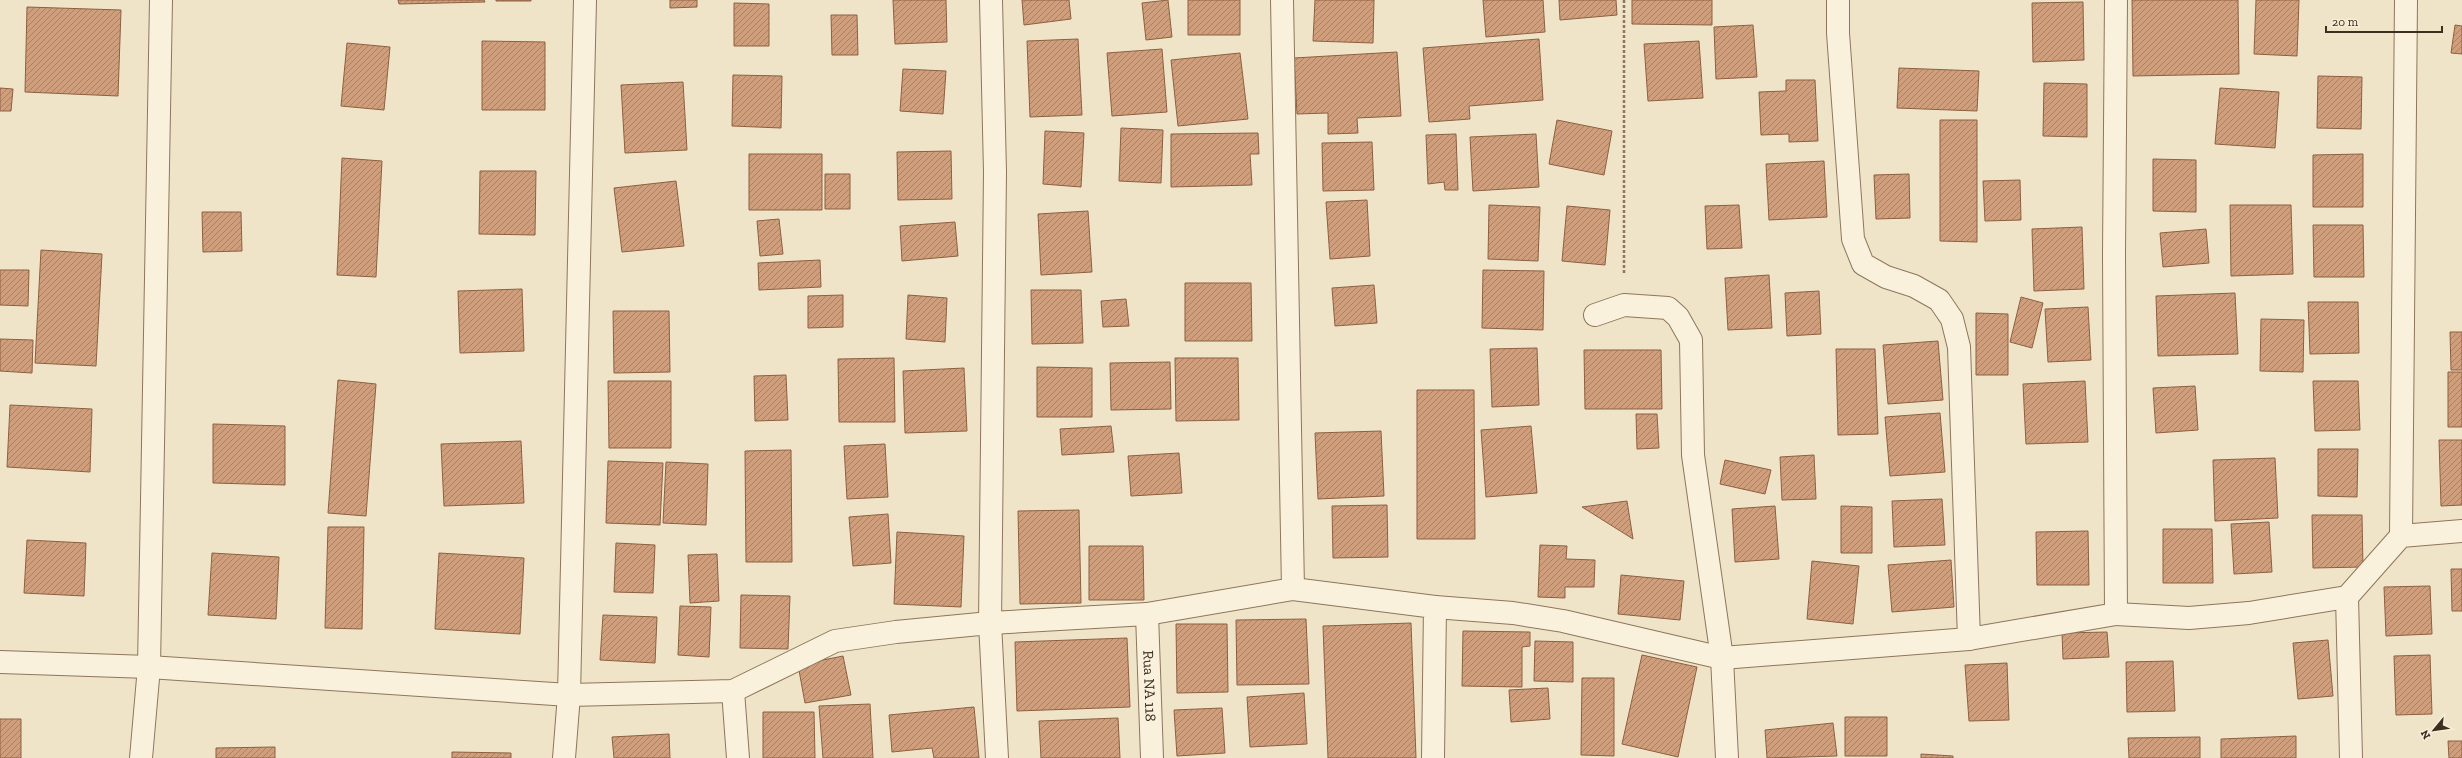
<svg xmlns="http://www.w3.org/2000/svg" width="2462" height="758" viewBox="0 0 2462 758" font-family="'Zilla Slab',serif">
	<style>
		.building { fill: url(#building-hatch); stroke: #8d5f41 }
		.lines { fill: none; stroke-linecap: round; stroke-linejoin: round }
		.minor-casing { stroke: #8d765c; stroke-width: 24 }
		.path { stroke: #8d765c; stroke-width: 2.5; stroke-dasharray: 3 2; stroke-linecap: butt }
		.minor { stroke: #faf1dc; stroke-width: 22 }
		.labels { text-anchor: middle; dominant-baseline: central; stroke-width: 4; stroke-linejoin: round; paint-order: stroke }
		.street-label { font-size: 15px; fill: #3d2e20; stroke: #f7eed8 }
	</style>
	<defs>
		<pattern id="building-hatch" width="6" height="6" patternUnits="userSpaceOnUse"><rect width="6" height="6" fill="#cf9f7d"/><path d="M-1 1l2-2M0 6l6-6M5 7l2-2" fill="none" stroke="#a98266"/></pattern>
	</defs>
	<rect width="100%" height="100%" fill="#f0e4c8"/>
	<path class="building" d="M398,0H484L485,2L399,4Z
		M496,0H531V1H496Z
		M670,0H697V7L670,8Z
		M893,0H946L947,42L895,44Z
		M1022,0H1069L1071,19L1024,25Z
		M1168,0L1172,37L1146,40L1142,3Z
		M1188,0H1240V35H1188Z
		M1315,0H1374L1373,43L1313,41Z
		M1483,0H1543L1545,32L1486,37Z
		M1559,0H1616L1617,15L1560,20Z
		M1632,0H1712V25L1632,24Z
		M2132,0H2238L2239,74L2133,76Z
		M2256,0H2299L2297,56L2254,54Z
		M2083,2L2084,60L2033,62L2032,3Z
		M734,3L769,4V46H734Z
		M27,7L121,10L118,96L25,92Z
		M831,15H857L858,55H832Z
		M1753,25L1757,77L1716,79L1714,27Z
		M2455,25L2462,26V54L2451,53Z
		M1078,39L1082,115L1030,117L1027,41Z
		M1539,39L1543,100L1469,106L1470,119L1429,122L1423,48Z
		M482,41L545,42V110H482Z
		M1699,41L1703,98L1648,101L1644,44Z
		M347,43L390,47L384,110L341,106Z
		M1162,49L1167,112L1112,116L1107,53Z
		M1397,52L1401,116L1357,118L1358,133L1328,134V113L1297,114L1294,58Z
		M1240,53L1248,119L1178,126L1171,60Z
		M1899,68L1979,71L1977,111L1897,108Z
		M903,69L946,71L943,114L900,111Z
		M733,75L782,76L781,128L732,126Z
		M2318,76L2362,77L2361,129L2317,128Z
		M1786,80H1815L1818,141L1789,142V134L1761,135L1759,92L1786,91Z
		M683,82L687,150L625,153L621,85Z
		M2044,83L2087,84V137L2043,136Z
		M0,88L13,89L11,111H0Z
		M2220,88L2279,92L2275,148L2215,144Z
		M1557,120L1612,131L1604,175L1549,164Z
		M1940,120H1977V242L1940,241Z
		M1121,128L1163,130L1161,183L1119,181Z
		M1045,131L1084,133L1081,187L1043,184Z
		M1258,133L1259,154H1250L1252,185L1171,187V134Z
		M1456,134L1458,190H1445L1444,182L1428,184L1426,135Z
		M1536,134L1539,187L1473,191L1470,137Z
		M1372,142L1374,190L1323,191L1322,143Z
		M951,151L952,199L898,200L897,152Z
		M749,154H822V210H749Z
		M2363,154V207H2313V155Z
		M342,158L382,161L376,277L337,275Z
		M2153,159L2196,160V212L2153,211Z
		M1824,161L1827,217L1769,220L1766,164Z
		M480,171H536L535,235L479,234Z
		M825,174H850V209H825Z
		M1909,174L1910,218L1876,219L1874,175Z
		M2020,180L2021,220L1985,221L1983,181Z
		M676,181L684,246L622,252L614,188Z
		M1367,200L1370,256L1330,259L1326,202Z
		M1489,205L1540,207L1538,261L1488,259Z
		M1739,205L1742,248L1707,249L1705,206Z
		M2230,205H2291L2293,274L2231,276Z
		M1567,206L1610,210L1605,265L1562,261Z
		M1088,211L1092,272L1041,275L1038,214Z
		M202,212H241L242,251L203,252Z
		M779,219L783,254L760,256L757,221Z
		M955,222L958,256L902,261L900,226Z
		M2313,225H2363L2364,277H2314Z
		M2082,227L2084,289L2034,291L2032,229Z
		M2206,229L2209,263L2163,267L2160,233Z
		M41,250L102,254L96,366L35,363Z
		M820,260L821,287L759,290L758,263Z
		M0,270H29L28,306L0,305Z
		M1483,270L1544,271L1543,330L1482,328Z
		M1769,275L1772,328L1728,330L1725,278Z
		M1185,283H1251L1252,341H1185Z
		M1374,285L1377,323L1335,326L1332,288Z
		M522,289L524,351L460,353L458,291Z
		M1031,290H1081L1083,343L1032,344Z
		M1819,291L1821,334L1787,336L1785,293Z
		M2235,293L2238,354L2158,356L2156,296Z
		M843,295V327L808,328V296Z
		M908,295L947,298L945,342L906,339Z
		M2021,297L2043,303L2032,348L2010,342Z
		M1126,299L1129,326L1103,327L1101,301Z
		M2308,302H2358L2359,353L2310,354Z
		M2088,307L2091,360L2048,362L2045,309Z
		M613,311H669L670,372L614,373Z
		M1976,313L2008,314V375H1976Z
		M2261,319L2304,320L2303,372L2260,371Z
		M2450,332H2462V370H2451Z
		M0,339L33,340L32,373L0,371Z
		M1938,341L1943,400L1888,404L1883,345Z
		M1537,348L1539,405L1492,407L1490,349Z
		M1836,349H1875L1878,434L1838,435Z
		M1584,350H1661L1662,409H1585Z
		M894,358L895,422H839L838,359Z
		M1175,358H1238L1239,420L1176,421Z
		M1170,362L1171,409L1111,410L1110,363Z
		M1037,367L1092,368V417H1037Z
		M964,368L967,431L905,433L903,371Z
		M2448,372H2462V427H2448Z
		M786,375L788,420L755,421L754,376Z
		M338,380L376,384L366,516L328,513Z
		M608,381H671V448H609Z
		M2085,381L2088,442L2026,444L2023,384Z
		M2313,381H2358L2360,430L2315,431Z
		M2195,386L2198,430L2156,433L2153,388Z
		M1417,390H1474L1475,539H1417Z
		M10,405L92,409L90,472L7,467Z
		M1940,413L1945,472L1890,476L1885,417Z
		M1636,414H1657L1659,448L1637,449Z
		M213,424L285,426V485L213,483Z
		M1111,426L1114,452L1062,455L1060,429Z
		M1531,426L1537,493L1486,497L1481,430Z
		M1381,431L1384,496L1318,499L1315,433Z
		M2439,440H2462V505L2441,506Z
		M521,441L524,503L444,506L441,444Z
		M885,444L888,497L847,499L844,446Z
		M2318,449H2358L2357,497L2318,496Z
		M791,450L792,562H746L745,451Z
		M1179,453L1182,493L1131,496L1128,456Z
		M1814,455L1816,499L1782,500L1780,457Z
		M2275,458L2278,518L2215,521L2213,460Z
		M1725,460L1771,470L1765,494L1720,484Z
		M608,461L663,463L660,525L606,523Z
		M666,462L708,464L706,525L663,523Z
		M1942,499L1945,545L1894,547L1892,501Z
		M1627,501L1633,539L1582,507Z
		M1387,505L1388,557L1333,558L1332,506Z
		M1775,506L1779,559L1735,562L1732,509Z
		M1841,506L1872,507V553H1841Z
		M1079,510L1081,603L1020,604L1018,511Z
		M888,514L891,563L853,566L849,517Z
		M2312,515H2362L2363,567L2313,568Z
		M2269,522L2272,572L2234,574L2231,524Z
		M328,527H364L362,629L325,628Z
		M2163,529H2212L2213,583H2163Z
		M2088,531L2089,585H2037L2036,532Z
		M897,532L964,536L961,607L894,604Z
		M27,540L86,543L84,596L24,593Z
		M616,543L655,545L653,593L614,592Z
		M1540,545L1567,546L1566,559L1595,560L1594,587H1565V598L1538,597Z
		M1089,546H1143L1144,600H1089Z
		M212,553L279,557L276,619L208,615Z
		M439,553L524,558L520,634L435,629Z
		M717,554L719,601L690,603L688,555Z
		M1951,560L1954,607L1892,612L1888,565Z
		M1812,561L1859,566L1853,624L1807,619Z
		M2451,569H2462V611H2452Z
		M1621,575L1684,581L1680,620L1618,614Z
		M2430,586L2432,634L2386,636L2384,587Z
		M741,595L790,596L788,649L740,648Z
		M680,606L711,607L709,657L678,655Z
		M603,615L657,617L655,663L600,660Z
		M1306,619L1309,684L1237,685L1236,620Z
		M1411,623L1416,758H1328L1323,626Z
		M1176,624H1227L1228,692L1177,693Z
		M1463,631L1530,632V646L1522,647V687L1462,686Z
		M2107,632L2109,657L2063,659L2062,633Z
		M1127,638L1130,707L1017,711L1015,642Z
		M2328,640L2333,696L2298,699L2293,643Z
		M1535,641L1573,642V682L1534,681Z
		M1642,655L1697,667L1678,757L1622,744Z
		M2430,655L2432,714L2396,715L2394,656Z
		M843,656L851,695L805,703L798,665Z
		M2173,661L2175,711L2127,712L2126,662Z
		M2007,663L2009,720L1969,721L1965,665Z
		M1582,678H1614V756L1581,755Z
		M1548,688L1550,719L1511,722L1509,690Z
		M1304,693L1307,744L1250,747L1247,697Z
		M870,704L873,758H823L819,706Z
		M974,707L979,758H934L932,748L892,752L889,715Z
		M1222,708L1225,753L1177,756L1174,710Z
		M763,712H814L815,758H763Z
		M1845,717H1887V756H1845Z
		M1118,718L1120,758H1041L1039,721Z
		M0,719H21V758H0Z
		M1833,723L1837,756L1767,758L1765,730Z
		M669,734L670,758H614L612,737Z
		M2296,736V758H2221V739Z
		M2200,737V758H2129L2128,738Z
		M2448,741H2462V758H2449Z
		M275,747V758H216V748Z
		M452,752L511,753V758H452Z
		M1921,754L1953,756V758H1921Z"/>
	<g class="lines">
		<g class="minor-casing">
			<g id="minor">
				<path d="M991,0L995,172L990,623L1147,614L1293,589L1282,0"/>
				<path d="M1838,0V33L1853,239L1863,264L1886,277L1914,286L1939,300L1952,319L1959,347L1969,639L2116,614L2114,255L2116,0"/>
				<path d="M1595,315L1624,305L1668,308L1678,317L1691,340L1693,455L1722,658L1727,758"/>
				<path d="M2401,536L2406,0"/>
				<path d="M1293,589L1435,607L1433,758"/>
				<path d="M1435,607L1513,613L1563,621L1722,658L1969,639"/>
				<path id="s1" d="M1147,614L1152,758"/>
				<path d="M2116,614L2189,618L2249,613L2347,597"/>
				<path d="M0,662L149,667L569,695L733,691L835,641L896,632L990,623L997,758"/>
				<path d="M733,691L738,758"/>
				<path d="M141,758L149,667L161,0"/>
				<path d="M564,758L569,695L585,0"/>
				<path d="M2351,758L2347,597L2401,536L2462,531"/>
			</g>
		</g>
		<path class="path" d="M1624,0V274"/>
		<use href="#minor" class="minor"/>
	</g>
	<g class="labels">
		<g class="street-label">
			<text stroke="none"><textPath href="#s1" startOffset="72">Rua NA 118</textPath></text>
		</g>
	</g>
	<g transform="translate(2434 730) rotate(241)" stroke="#f7eed8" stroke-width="3" paint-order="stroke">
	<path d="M0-3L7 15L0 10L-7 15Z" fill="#3d2e20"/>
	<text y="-6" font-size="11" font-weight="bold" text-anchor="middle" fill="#3d2e20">N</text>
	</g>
	<path d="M2326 26v6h116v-6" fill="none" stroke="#3d2e20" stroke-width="2"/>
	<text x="2332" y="26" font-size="12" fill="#3d2e20" stroke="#f7eed8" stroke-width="3" paint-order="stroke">20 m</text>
</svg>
